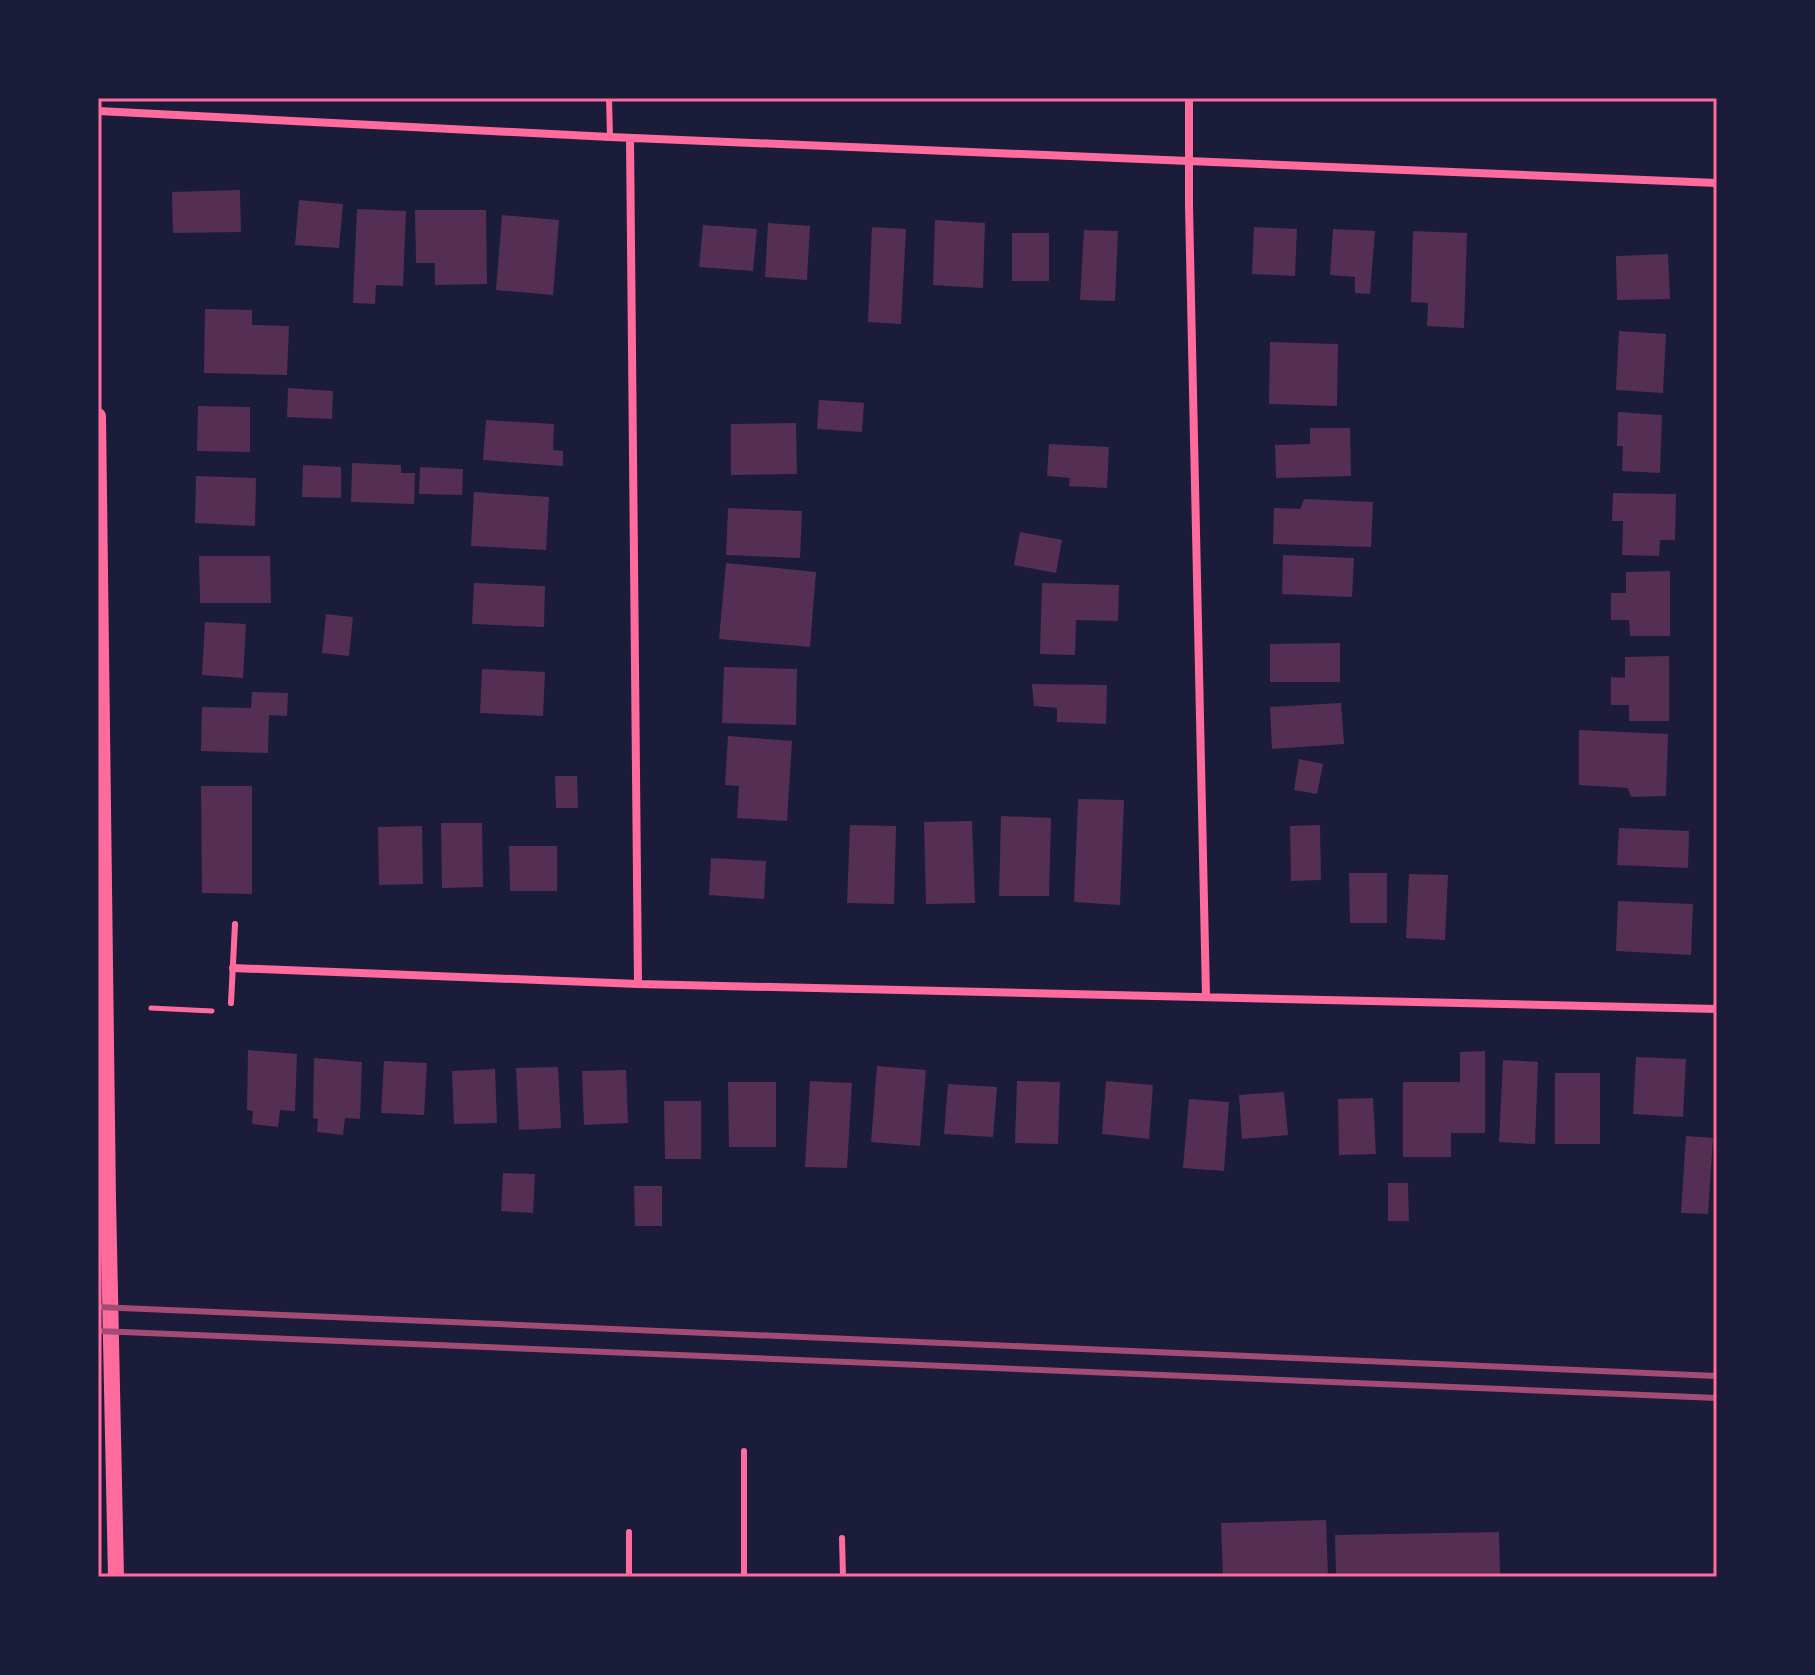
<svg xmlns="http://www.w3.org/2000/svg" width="1815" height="1675" viewBox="0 0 1815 1675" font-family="'PT Sans Narrow',sans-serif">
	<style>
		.building { fill: #542f53 }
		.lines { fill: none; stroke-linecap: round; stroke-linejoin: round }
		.path { stroke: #ff6b9d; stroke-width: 5 }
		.service { stroke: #ff6b9d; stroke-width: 6 }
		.minor { stroke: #ff6b9d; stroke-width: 8 }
		.secondary { stroke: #ff6b9d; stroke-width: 16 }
		.rail { stroke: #a44b75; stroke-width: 6 }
		.neatline { fill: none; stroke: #ff6b9d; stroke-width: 3 }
	</style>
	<rect width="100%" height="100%" fill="#1b1b3a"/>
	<path class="building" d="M240,190L241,232L173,233L172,192Z
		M299,200L343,204L339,248L295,245Z
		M357,209L406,211L403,286L376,285L375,304L353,303Z
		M415,210H486L487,284L435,285V263H416Z
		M502,215L559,220L553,295L496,290Z
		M935,220L985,223L983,288L933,285Z
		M768,223L810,226L807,280L765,277Z
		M703,225L757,229L753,271L699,267Z
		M872,227L906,229L901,324L868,322Z
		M1254,227L1297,229L1295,276L1252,274Z
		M1333,229L1375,231L1370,294L1355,293V277L1330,275Z
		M1084,230L1118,231L1115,301L1080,300Z
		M1413,231L1467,233L1464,328L1427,326L1428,303L1411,302Z
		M1012,233H1049V281H1012Z
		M1668,254L1670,299L1617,300L1616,256Z
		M205,309L252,310V325L289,326L287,375L204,373Z
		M1619,331L1666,334L1663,393L1616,390Z
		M1270,342L1338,344L1337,406L1269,404Z
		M288,388L333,391L332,419L287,417Z
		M819,400L864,403L862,432L817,429Z
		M198,406L250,407V452L197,451Z
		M1618,412L1662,415L1660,473L1622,471L1623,446H1617Z
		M486,420L554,424L553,450L563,451V466L483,460Z
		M796,423L797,474L731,475V424Z
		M1310,428H1350L1351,476L1276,478L1275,445L1310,444Z
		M1049,444L1109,447L1107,488L1069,486L1070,478L1047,476Z
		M352,463L401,465V473H415L414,504L351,502Z
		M303,465L341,467V498L302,497Z
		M420,467L463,469L462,495L419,494Z
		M196,476L256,478L255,526L195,523Z
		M474,492L549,497L546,550L471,546Z
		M1613,493L1676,494L1675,540H1660L1659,556L1622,555L1623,521H1612Z
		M1304,499L1373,502L1371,547L1273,544L1274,508L1300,509Z
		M728,508L802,511L800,558L726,555Z
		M1020,532L1062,540L1056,573L1014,565Z
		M1283,555L1354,558L1352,597L1282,594Z
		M199,556H270L271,603H200Z
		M726,563L816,572L810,647L719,639Z
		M1670,571V636H1630L1629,620H1611V593H1626V572Z
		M474,583L545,586L544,627L472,624Z
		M1042,583L1119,585L1118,621L1076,620L1075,655L1040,654Z
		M326,614L353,617L349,656L322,653Z
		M205,622L246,624L243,678L202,675Z
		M1340,643V682H1270V644Z
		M1669,656V721H1629V705H1611V677L1625,678V657Z
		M724,667L797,669L796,725L722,723Z
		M482,669L545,672L543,716L480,713Z
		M1032,684L1107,685L1106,724L1057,722V708L1034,706Z
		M252,692L288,693L287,716L269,715L268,753L201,751L202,707L251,708Z
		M1341,703L1344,744L1272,749L1270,707Z
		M1579,730L1668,734L1666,796L1631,797L1628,788L1579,785Z
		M728,736L792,741L787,821L737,818L739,786L725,785Z
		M1299,759L1323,764L1317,794L1294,790Z
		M555,776H577L578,808H556Z
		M201,786H252V894L202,893Z
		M1078,799L1124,800L1120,905L1074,902Z
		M1001,816L1051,818L1049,896H999Z
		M972,821L975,903L926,904L924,822Z
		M441,823H482L483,887L442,888Z
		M850,825L896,826L894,904L847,903Z
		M1320,825L1321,880L1291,881L1290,826Z
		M422,826L423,884L379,885L378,827Z
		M1619,828L1689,831L1688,868L1617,865Z
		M509,846H557V891H510Z
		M711,858L766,861L764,899L709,895Z
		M1349,873H1387V923H1350Z
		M1409,874L1448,875L1445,940L1406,938Z
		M1618,901L1693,904L1691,955L1616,951Z
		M248,1050L297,1054L295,1111L280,1110L278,1127L252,1124L253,1111L247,1110Z
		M1485,1051V1133H1451V1157H1403V1082H1460V1052Z
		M1636,1057L1686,1059L1683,1117L1633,1114Z
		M314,1058L362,1062L360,1119L345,1118L343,1135L317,1132L318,1119L313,1118Z
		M1503,1060L1538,1062L1535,1144L1499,1142Z
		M384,1061L427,1063L424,1115L381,1113Z
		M877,1066L926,1070L920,1146L871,1142Z
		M558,1067L561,1128L519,1130L516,1068Z
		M495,1069L497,1123L454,1124L452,1071Z
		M626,1070L628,1123L584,1125L582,1071Z
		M1555,1073H1600V1144H1555Z
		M810,1081L852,1083L847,1168L805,1167Z
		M1017,1081L1060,1082L1058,1144L1015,1143Z
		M1106,1081L1153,1085L1149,1139L1102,1134Z
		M728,1082H776V1147H729Z
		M948,1084L997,1087L993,1137L944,1134Z
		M1284,1092L1288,1135L1242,1139L1239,1095Z
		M1373,1098L1376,1154L1339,1155L1338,1099Z
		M1189,1099L1229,1102L1224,1171L1183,1168Z
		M664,1101H701V1159H665Z
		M1686,1136L1713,1138L1708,1214L1681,1213Z
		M503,1173L535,1174L533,1213L501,1211Z
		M1388,1183H1408L1409,1221H1388Z
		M634,1186H662V1226H635Z
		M1326,1520L1328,1577H1223L1221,1523Z
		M1499,1532L1500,1577H1336L1335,1535Z"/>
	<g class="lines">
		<path class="path" d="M151,1008L212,1011"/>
		<path class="service" d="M609,98L610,137
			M231,1003L235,924
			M744,1451V1577
			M629,1532V1577
			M842,1538L843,1577"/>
		<path class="minor" d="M1189,98V206L1206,996
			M98,111L610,137L1717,183
			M630,138L638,984
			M233,968L638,984L1717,1009"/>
		<path class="secondary" d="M98,416L108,1199L116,1577"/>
		<path class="rail" d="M98,1307L1717,1376
			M98,1331L1717,1398"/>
	</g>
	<rect width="1815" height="1675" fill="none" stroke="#1b1b3a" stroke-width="200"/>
	<rect x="100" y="100" width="1615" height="1475" class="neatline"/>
</svg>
